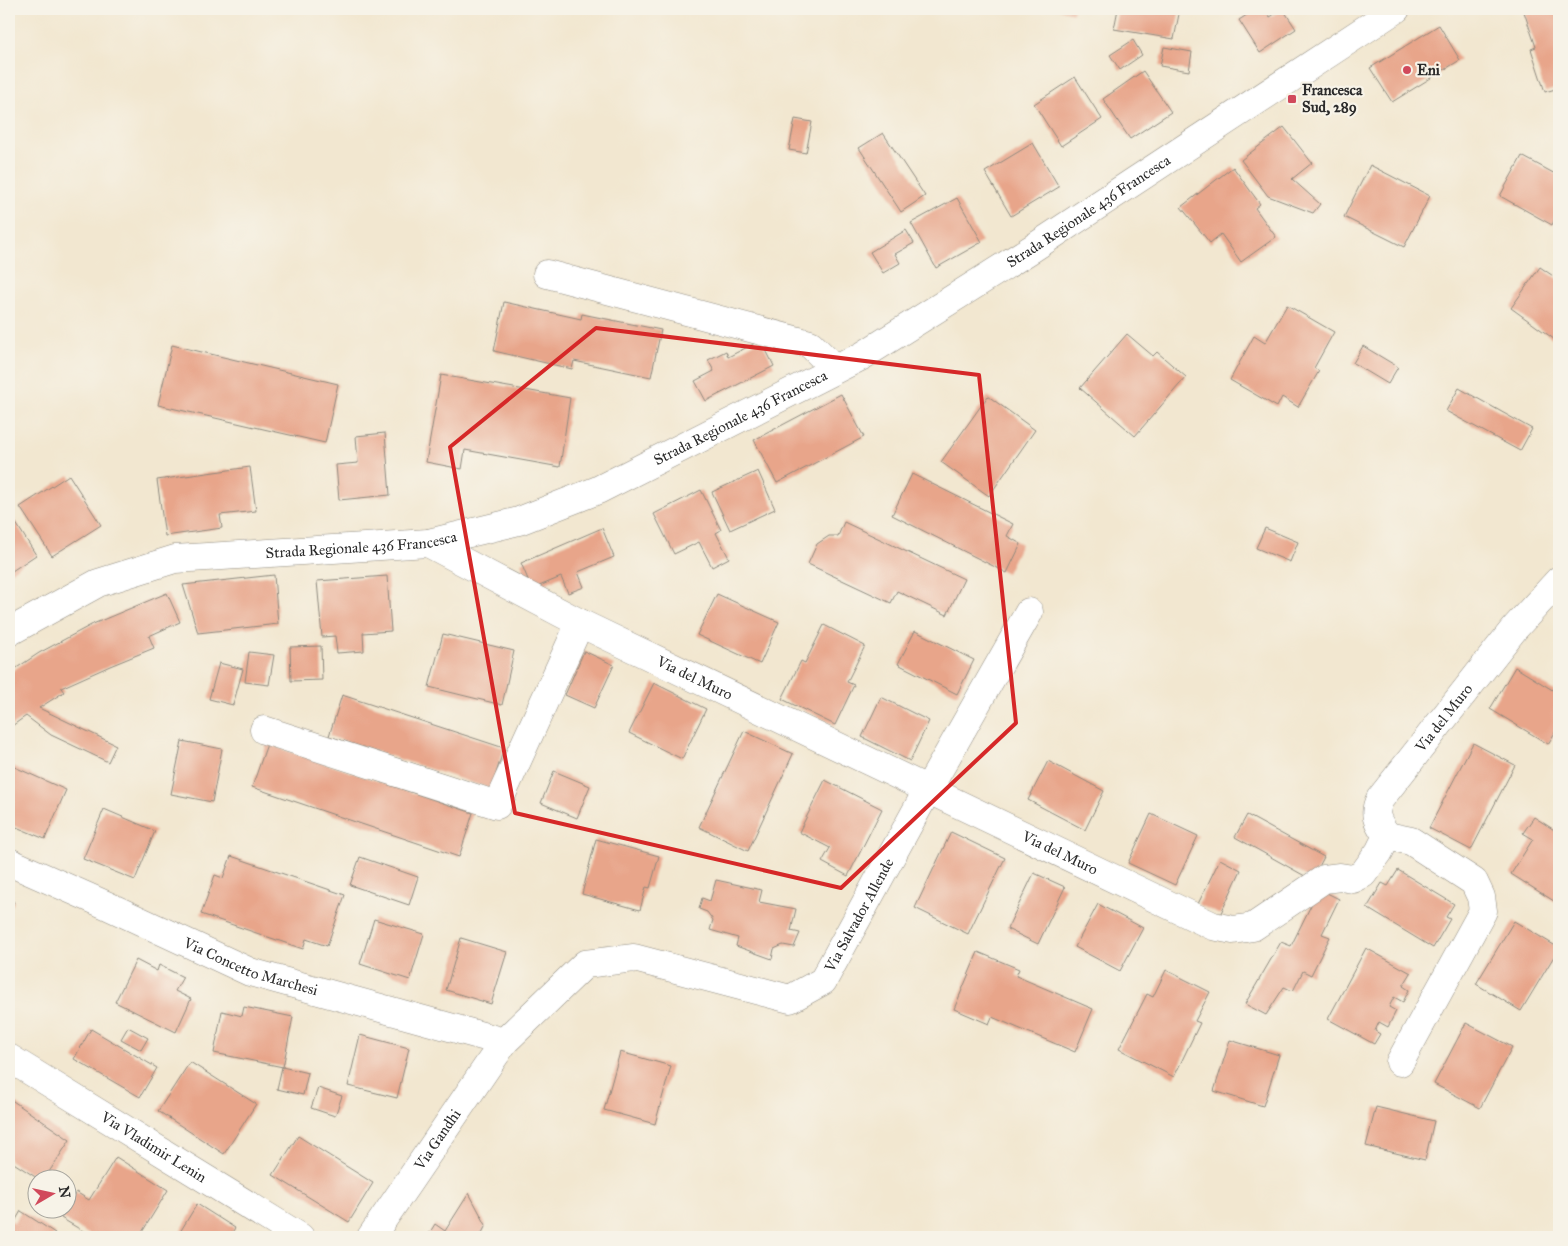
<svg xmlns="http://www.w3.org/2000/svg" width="1568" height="1246" viewBox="0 0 1568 1246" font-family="'IM FELL Great Primer',serif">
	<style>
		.building { fill: #e8a58a }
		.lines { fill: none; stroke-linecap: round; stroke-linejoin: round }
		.minor-casing { stroke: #8e897e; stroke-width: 29 }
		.minor { stroke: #fff; stroke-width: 28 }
		.marked { fill: none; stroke: #d62828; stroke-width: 4; stroke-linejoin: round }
		.poi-dot { fill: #d1495b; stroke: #f7f3e8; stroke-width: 2 }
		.labels { text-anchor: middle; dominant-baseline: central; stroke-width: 4.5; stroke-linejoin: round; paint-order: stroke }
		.poi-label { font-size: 15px; font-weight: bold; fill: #2b2b2b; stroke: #f7f3e8; text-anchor: start }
		.street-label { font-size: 15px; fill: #2b2b2b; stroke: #f7f3e8 }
	</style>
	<rect width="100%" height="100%" fill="#f7f3e8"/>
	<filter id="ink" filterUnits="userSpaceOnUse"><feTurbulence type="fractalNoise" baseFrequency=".02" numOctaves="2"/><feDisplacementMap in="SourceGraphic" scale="10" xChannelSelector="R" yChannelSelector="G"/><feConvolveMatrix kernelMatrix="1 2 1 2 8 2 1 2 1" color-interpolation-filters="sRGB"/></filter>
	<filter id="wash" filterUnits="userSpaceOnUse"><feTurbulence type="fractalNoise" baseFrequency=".0096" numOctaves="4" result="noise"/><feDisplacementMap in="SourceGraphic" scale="20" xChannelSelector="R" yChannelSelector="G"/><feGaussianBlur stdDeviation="1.12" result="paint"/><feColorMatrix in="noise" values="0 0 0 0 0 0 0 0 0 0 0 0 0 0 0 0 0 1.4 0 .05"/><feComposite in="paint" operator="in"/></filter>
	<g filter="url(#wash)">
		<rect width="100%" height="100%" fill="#f2e7d0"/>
		<g id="blocks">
			<path class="building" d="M1059,9H1074L1073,13Z
				M1118,9H1180L1174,39L1114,29Z
				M1256,9H1265L1270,17L1283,9L1296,29L1260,53L1239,20Z
				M1523,9H1559V88L1545,92L1531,49L1536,47Z
				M1439,25L1460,60L1392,102L1370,68Z
				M1133,40L1142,55L1120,70L1110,55Z
				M1164,47L1192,52L1189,71L1160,66Z
				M1143,71L1171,112L1130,139L1103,99Z
				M1075,77L1102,119L1061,146L1034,104Z
				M795,119L812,122L806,153L789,150Z
				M1284,127L1312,163L1292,179L1320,204L1313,213L1268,196L1241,160Z
				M883,133L925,196L901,212L859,148Z
				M1033,143L1059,187L1011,216L985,172Z
				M1522,156L1559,176V211L1552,225L1500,196Z
				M1370,165L1430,196L1404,247L1344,217Z
				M1233,167L1260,204L1255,208L1276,237L1241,262L1221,234L1210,243L1181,207Z
				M957,198L982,242L936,268L911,223Z
				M906,230L914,243L895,254L900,263L883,273L870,252Z
				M1540,267L1559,280L1558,342L1511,308Z
				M504,302L581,319L582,314L661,330L651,377L574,361L572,369L494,351Z
				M1287,305L1334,332L1314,368L1319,371L1298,407L1282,397L1277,407L1230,380L1254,336L1265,343Z
				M1127,334L1153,356L1157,352L1186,377L1135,436L1080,388Z
				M761,340L774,366L706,401L695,381L714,371L708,360L726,351L728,357Z
				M172,345L338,384L325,443L158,405Z
				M1363,346L1398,367L1388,384L1353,363Z
				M441,375L570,398L560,467L465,450L462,469L426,462Z
				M1459,388L1532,429L1520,451L1446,411Z
				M841,394L864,437L777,483L754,440Z
				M988,396L1035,430L989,496L941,462Z
				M385,433L390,495L339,500L336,465L358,463L356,436Z
				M250,467L256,511L220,515L222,528L165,536L157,480Z
				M758,471L775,509L730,530L712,492Z
				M912,474L1013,524L1007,536L1021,544L1007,573L892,515Z
				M69,475L101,525L52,556L20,507Z
				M701,490L721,530L716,533L729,558L712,567L699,542L674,554L654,514Z
				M9,512L36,555L9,573Z
				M844,522L964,579L947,615L897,591L891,603L808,564L817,544L829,536H838Z
				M602,528L614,557L578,572L584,587L568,593L561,577L532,589L521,563Z
				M1265,528L1298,542L1290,562L1256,548Z
				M274,575L278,624L198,633L183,585Z
				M387,576L391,631L363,633L364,651L337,653L335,636L322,637L317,581Z
				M167,593L180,622L149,636L154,648L110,666L61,688L64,692L39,708L116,745L108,762L51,735L26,716L9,728V673L39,653L93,624Z
				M717,594L779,622L760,664L697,635Z
				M824,625L865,646L847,682L854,685L835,725L782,699L801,661L805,663Z
				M915,631L974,660L957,694L898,664Z
				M443,634L514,651L502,705L429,687Z
				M321,646L322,680L291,681L290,647Z
				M584,651L614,665L594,708L565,695Z
				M249,652L274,655L269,685L245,682Z
				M219,663L243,669L233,705L209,699Z
				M1515,667L1559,694V726L1548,744L1490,709Z
				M654,683L706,709L682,759L629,733Z
				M342,695L504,748L491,789L329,736Z
				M881,697L929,721L910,761L862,737Z
				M744,731L793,754L748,851L699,827Z
				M182,741L222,749L212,802L171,794Z
				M1473,743L1515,765L1471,850L1429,828Z
				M267,744L473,813L459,857L252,787Z
				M1048,761L1104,791L1085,830L1028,800Z
				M10,765L66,790L45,839L9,824V769Z
				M554,771L590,786L577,818L541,803Z
				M825,780L882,809L848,876L822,862L830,848L799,832Z
				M104,809L155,831L135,880L83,859Z
				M1151,814L1198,836L1175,885L1128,863Z
				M1247,815L1324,857L1312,880L1235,837Z
				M1534,817L1559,833V900L1557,903L1511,874L1533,839L1523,833Z
				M951,832L1005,858L968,934L915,908Z
				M596,839L659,856L650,888L646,887L640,910L582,894Z
				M231,856L345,895L327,946L306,939L303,949L201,914L215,875L223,878Z
				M360,857L418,877L409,905L350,885Z
				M1220,859L1241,870L1220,915L1198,904Z
				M1398,870L1454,904L1446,917L1450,919L1433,948L1367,908L1382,883L1388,886Z
				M1034,873L1065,887L1038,944L1007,929Z
				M716,880L762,890L759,902L796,909L791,931L800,933L794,947L783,945L774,949L772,959L736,946L738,938L710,930L713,920L707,912L699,909L702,898L710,901Z
				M1319,889L1339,899L1322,934L1330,937L1311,975L1303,971L1293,991L1284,987L1266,1015L1245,1004L1281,942L1291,946Z
				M9,898L14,902L9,911Z
				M1098,904L1143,928L1120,971L1075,947Z
				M374,919L424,934L410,980L360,964Z
				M1514,921L1559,948L1521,1011L1476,984Z
				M461,938L507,952L491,1004L446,990Z
				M1366,948L1411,973L1403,986L1409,990L1403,1002L1394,997L1389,1007L1396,1011L1388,1027L1379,1022L1375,1031L1380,1034L1374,1044L1328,1019Z
				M978,952L1019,969L1016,976L1093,1009L1075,1052L992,1017L989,1024L954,1009Z
				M136,960L157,971L159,965L183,977L175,991L191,999L176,1032L115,1002Z
				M1166,970L1210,992L1195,1021L1200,1023L1174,1077L1119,1049L1147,994L1153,997Z
				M244,1007L293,1017L283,1067L214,1053L222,1011L242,1016Z
				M1466,1023L1512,1047L1480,1108L1434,1084Z
				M128,1027L148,1038L141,1050L121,1039Z
				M91,1029L157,1068L140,1097L74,1059Z
				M360,1035L409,1048L397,1098L348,1086Z
				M1230,1040L1279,1055L1263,1106L1214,1091Z
				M620,1052L671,1066L655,1124L604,1110Z
				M190,1062L256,1104L224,1154L158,1111Z
				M282,1067L308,1073L303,1095L277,1089Z
				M318,1088L342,1096L335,1116L311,1108Z
				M10,1099L70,1140L45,1178H37L9,1160V1102Z
				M1376,1107L1434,1121L1425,1160L1366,1146Z
				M298,1136L373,1183L349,1222L273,1175Z
				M116,1157L168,1190L139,1237H93L61,1218L76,1192L89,1200Z
				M469,1193L486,1225L481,1235L485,1237H427L435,1224L445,1231Z
				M197,1204L235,1228L229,1237H177Z
				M21,1211L55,1233L52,1237H9V1219L14,1223Z"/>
		</g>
	</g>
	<g filter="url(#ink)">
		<use href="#blocks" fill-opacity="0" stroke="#8e897e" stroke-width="1"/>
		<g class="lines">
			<g class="minor-casing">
				<g id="minor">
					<path d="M547,274L810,344L835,369"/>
					<path id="s1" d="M428,543L580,623L1213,926L1233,930L1253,927L1324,879L1340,877L1353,879L1363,874L1379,852L1387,836C1378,822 1372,815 1380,799L1514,629L1559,580"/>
					<path id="s2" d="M9,632L98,583L175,559L428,543L519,521L598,490L862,356L1033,248L1396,9"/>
					<path d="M264,730L497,805L580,623"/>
					<path d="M1387,836L1411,841L1474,882L1481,897L1483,911L1400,1062"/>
					<path id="s3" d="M9,862L106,905L250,972L504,1042"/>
					<path id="s4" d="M9,1058L300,1237"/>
					<path id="s5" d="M371,1237L504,1042L585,964L634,958L790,999L823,981L927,791L1029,612"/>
				</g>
			</g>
			<use href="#minor" class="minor"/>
		</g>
	</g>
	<path class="marked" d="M596,328L979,375L1016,723L841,888L515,813L450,447Z"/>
	<g class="poi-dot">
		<circle cx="1407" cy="70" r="5"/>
		<rect x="1287" y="94" width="10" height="10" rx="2.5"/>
	</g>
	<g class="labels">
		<g class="poi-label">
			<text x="1417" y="70">Eni</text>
			<text x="1302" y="90">Francesca<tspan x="1302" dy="17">Sud, 289</tspan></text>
		</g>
		<g class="street-label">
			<text stroke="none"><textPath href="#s2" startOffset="1179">Strada Regionale 436 Francesca</textPath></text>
			<text stroke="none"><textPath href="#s2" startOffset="774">Strada Regionale 436 Francesca</textPath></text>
			<text stroke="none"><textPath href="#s2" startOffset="369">Strada Regionale 436 Francesca</textPath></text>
			<text stroke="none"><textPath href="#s1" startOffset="299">Via del Muro</textPath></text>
			<text stroke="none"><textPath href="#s1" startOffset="1229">Via del Muro</textPath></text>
			<text stroke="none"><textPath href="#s1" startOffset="704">Via del Muro</textPath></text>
			<text stroke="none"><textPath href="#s5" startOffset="672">Via Salvador Allende</textPath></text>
			<text stroke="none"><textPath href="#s3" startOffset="264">Via Concetto Marchesi</textPath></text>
			<text stroke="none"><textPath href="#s5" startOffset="118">Via Gandhi</textPath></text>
			<text stroke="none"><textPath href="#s4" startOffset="170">Via Vladimir Lenin</textPath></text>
		</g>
	</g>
	<rect width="1568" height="1246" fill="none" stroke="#f7f3e8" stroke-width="30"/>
	<g transform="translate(52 1194) rotate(81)"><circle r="24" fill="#f7f3e8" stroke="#a5a39c"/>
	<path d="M0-4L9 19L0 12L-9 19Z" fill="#d1495b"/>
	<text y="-8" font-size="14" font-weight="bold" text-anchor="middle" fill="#2b2b2b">N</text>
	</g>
</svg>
